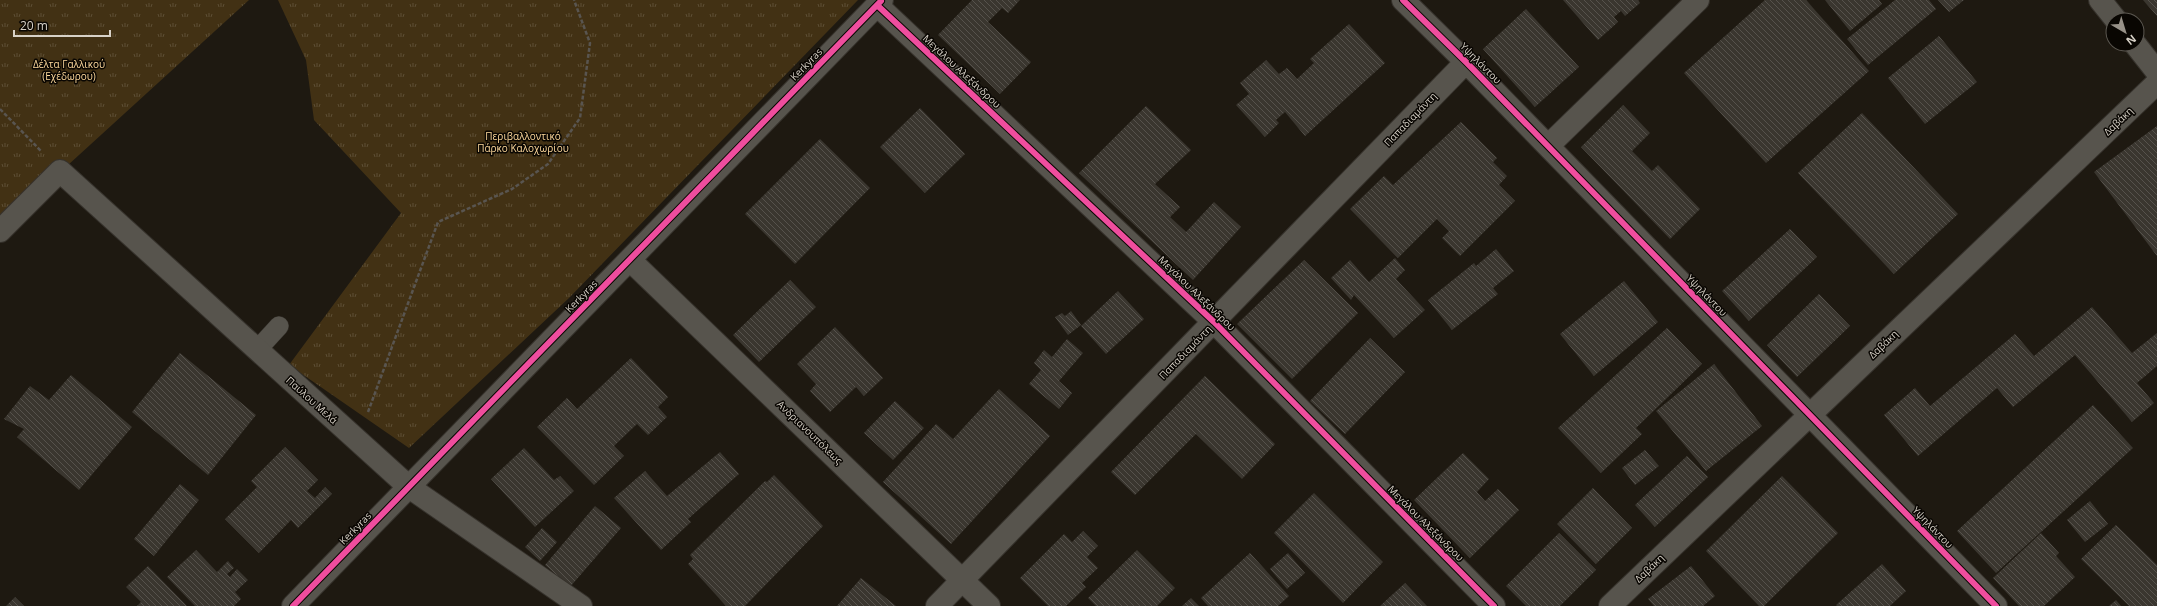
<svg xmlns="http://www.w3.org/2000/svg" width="2157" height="606" viewBox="0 0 2157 606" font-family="'Open Sans',sans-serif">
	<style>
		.park { fill: url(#park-tufts) }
		.building { fill: url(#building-back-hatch) }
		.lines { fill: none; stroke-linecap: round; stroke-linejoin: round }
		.lane-casing { stroke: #36322c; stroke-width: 20 }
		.street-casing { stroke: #36322c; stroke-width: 24 }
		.path { stroke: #595550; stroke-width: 2.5; stroke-dasharray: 4 2; stroke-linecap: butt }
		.lane { stroke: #57544d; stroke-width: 19 }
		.street { stroke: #57544d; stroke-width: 22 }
		.cycleway-casing { stroke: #090602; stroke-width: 8 }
		.cycleway { stroke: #ef4d9e; stroke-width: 6 }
		.labels { text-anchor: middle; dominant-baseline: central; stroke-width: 3; stroke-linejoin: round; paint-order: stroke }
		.street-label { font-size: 10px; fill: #d8d2c8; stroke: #090602 }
		.park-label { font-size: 10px; fill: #fed99c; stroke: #090602 }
	</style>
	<defs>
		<pattern id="park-tufts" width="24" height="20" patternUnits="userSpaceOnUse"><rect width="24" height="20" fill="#423114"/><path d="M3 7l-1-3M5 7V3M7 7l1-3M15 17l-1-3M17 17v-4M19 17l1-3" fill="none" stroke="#5d4e35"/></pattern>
		<pattern id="building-back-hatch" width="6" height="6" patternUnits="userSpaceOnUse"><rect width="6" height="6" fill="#3a362f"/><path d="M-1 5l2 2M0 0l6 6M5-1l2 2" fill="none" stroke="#56524c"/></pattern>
	</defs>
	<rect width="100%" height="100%" fill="#1e1911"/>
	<path class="park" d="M0,0H249L0,227Z
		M278,0H858L569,298L409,448L289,365L401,213L314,120L306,60Z"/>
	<path class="building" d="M972,0H1020L1008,13L1002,8L988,22L1031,62L1000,94L938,35Z
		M1563,0H1638L1640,3L1625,16L1621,11L1614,17L1618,22L1598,40Z
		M1765,0H1806L1869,71L1766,163L1684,73Z
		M1825,0H1879L1882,4L1850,31Z
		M1895,0H1929L1936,9L1868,65L1847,39Z
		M1938,0H1964L1949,12Z
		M2143,0H2157V16Z
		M1526,9L1579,67L1535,107L1483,49Z
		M1349,24L1385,63L1305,136L1285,112L1276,120L1279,123L1265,137L1236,105L1249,94L1240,83L1266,60L1279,74L1287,68L1297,79L1314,63L1310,59Z
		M1939,36L1977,82L1925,124L1888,78Z
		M1623,105L1650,133L1632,151L1652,171L1658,165L1700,209L1670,239L1581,147Z
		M1146,106L1191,150L1155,184L1180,207L1170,217L1186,232L1214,202L1241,227L1193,280L1079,173Z
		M920,108L965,154L925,193L880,147Z
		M1862,113L1958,214L1894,274L1798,173Z
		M1461,122L1497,158L1493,162L1507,176L1499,185L1515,201L1460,256L1442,238L1449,231L1437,219L1398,258L1350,209L1384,176L1393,185Z
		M2157,126V256L2094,172Z
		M820,139L870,188L795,264L745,214Z
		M1790,229L1817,257L1749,321L1722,291Z
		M1496,249L1514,271L1493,288L1498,294L1452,330L1428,300L1474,263L1476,266Z
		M1395,258L1405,270L1396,279L1425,310L1394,338L1354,295L1351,300L1331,278L1350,260L1369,282Z
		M1304,260L1358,313L1292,379L1237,324Z
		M790,280L816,307L759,362L733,335Z
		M1624,281L1658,322L1594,376L1560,334Z
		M1118,291L1144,319L1106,354L1081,326Z
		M1819,294L1850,326L1797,377L1767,345Z
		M2092,307L2132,353L2157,333V366L2137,383L2154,403L2132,422L2075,355L2013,407L1997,388L1918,456L1884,415L1915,388L1930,406L2015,334L2034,356Z
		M1071,311L1081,325L1068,335L1055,317L1062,313L1065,316Z
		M835,327L883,378L864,396L856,387L830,412L810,391L816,384L797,364Z
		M1667,328L1702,364L1636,428L1642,434L1601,473L1558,428Z
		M1370,338L1405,372L1345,434L1310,401Z
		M1067,339L1083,353L1059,381L1072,393L1059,409L1029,384L1041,370L1034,363L1044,350L1052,357Z
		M180,353L256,415L208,475L132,412Z
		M631,358L668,397L658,407L667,417L648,435L637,424L614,446L624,456L594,485L537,427L567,398L577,409Z
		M1714,364L1762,426L1706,471L1656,411Z
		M71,375L132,427L79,490L17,437L24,429L4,419L30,386L49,400Z
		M1205,376L1275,444L1242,479L1196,434L1135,495L1111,472Z
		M999,389L1050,436L951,544L883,482L936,424L953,439Z
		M895,401L924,428L893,460L864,433Z
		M2093,405L2133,448L1996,573L1957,531Z
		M285,447L318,480L307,491L315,498L325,487L332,494L298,528L291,520L259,553L225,519L257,487L251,481Z
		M524,448L554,480L560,476L574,491L535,527L491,479Z
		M1645,450L1659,466L1635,485L1622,468Z
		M720,452L739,474L688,519L691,522L661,550L614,498L645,471L667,496Z
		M1463,453L1489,479L1477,492L1485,501L1498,489L1519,510L1470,558L1414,500Z
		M1687,456L1708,477L1655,527L1635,505Z
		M774,475L823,526L745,606H726L688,564L693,559L690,555L765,481L767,482Z
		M1782,476L1838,533L1764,606H1759L1706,551Z
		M180,484L199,500L154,556L134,539Z
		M1593,488L1632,528L1596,564L1557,524Z
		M1314,493L1383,562L1343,603L1274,533Z
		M2090,501L2108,524L2085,542L2067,520Z
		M595,506L621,528L570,587L545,565Z
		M2116,525L2157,565V606H2129L2081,559Z
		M542,528L557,542L540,561L525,547Z
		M1083,531L1098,546L1087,557L1098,568L1082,583L1086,587L1066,606H1048L1020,578L1064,534L1072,542Z
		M1559,533L1596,570L1560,606H1526L1506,586Z
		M2041,533L2059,553L2056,556L2075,577L2044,606H2019L1993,578Z
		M196,550L217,572L228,561L234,568L227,574L230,577L237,569L248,580L235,592L241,599L234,606H195L167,577Z
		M1137,550L1175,588L1157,606H1096L1088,598Z
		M1250,553L1289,596L1278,606H1208L1201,598Z
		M1288,553L1305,573L1287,589L1270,569Z
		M1882,564L1906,591L1890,606H1837L1836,605Z
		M148,566L187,606H137L141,602L126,587Z
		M1691,566L1715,596L1703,606H1654L1648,599Z
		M861,578L896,606H837Z
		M1405,583L1427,606H1380Z
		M15,597L24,606H6Z
		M1191,598L1199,606H1182Z
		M2116,600L2121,606H2109Z"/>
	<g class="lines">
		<g class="lane-casing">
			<path id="lane" d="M257,350L279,326"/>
		</g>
		<g class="street-casing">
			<path id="street" d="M1403,0L1466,62L1996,606
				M2100,0L2116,20
				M877,5L1214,322L1494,606
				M2135,44L2157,72
				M1548,146L1698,0
				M0,231L60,171L409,487L581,606
				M630,260L989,606
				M293,606L882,0
				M937,606L1466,62
				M1610,606L2157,83"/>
		</g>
		<path class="path" d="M0,109L41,151
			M368,412L438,222L512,189L548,164L580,118L590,43L574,0"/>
		<use href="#lane" class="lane"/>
		<use href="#street" class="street"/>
		<g class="cycleway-casing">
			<path id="cycleway" d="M1403,0L1466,62L1996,606
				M877,5L1214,322L1494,606
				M293,606L881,1"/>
		</g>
		<use href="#cycleway" class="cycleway"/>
	</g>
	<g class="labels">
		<g class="street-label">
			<text transform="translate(1481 63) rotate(45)">Υψηλάντου</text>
			<text transform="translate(806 64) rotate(-46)">Kerkyras</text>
			<text transform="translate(962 71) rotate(43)">Μεγάλου Αλεξάνδρου</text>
			<text transform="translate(1410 119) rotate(-46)">Παπαδιαμάντη</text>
			<text transform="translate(2118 121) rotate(-44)">Δαβάκη</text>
			<text transform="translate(1197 293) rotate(44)">Μεγάλου Αλεξάνδρου</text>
			<text transform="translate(1707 295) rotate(46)">Υψηλάντου</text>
			<text transform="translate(581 296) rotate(-46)">Kerkyras</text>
			<text transform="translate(1883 344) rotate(-44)">Δαβάκη</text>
			<text transform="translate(1185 352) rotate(-46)">Παπαδιαμάντη</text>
			<text transform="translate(312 400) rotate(42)">Παύλου Μελά</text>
			<text transform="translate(810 432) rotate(44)">Ανδριανουπόλεως</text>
			<text transform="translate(1426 523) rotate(45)">Μεγάλου Αλεξάνδρου</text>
			<text transform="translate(1933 527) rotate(46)">Υψηλάντου</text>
			<text transform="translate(355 528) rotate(-46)">Kerkyras</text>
			<text transform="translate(1649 568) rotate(-44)">Δαβάκη</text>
		</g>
		<g class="park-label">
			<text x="69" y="64">Δέλτα Γαλλικού<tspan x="69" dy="12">(Εχέδωρου)</tspan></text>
			<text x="523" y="136">Περιβαλλοντικό<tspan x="523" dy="12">Πάρκο Καλοχωρίου</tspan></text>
		</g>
	</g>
	<g transform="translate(2125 32) rotate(142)"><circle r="19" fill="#090602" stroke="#5c5851"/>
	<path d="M0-3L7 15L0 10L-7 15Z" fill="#979188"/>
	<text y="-6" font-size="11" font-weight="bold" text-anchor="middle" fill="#d8d2c8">N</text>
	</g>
	<path d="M14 30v6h96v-6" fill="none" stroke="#d8d2c8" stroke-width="2"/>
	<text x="20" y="30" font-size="12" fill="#d8d2c8" stroke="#090602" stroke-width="3" paint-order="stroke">20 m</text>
</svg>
